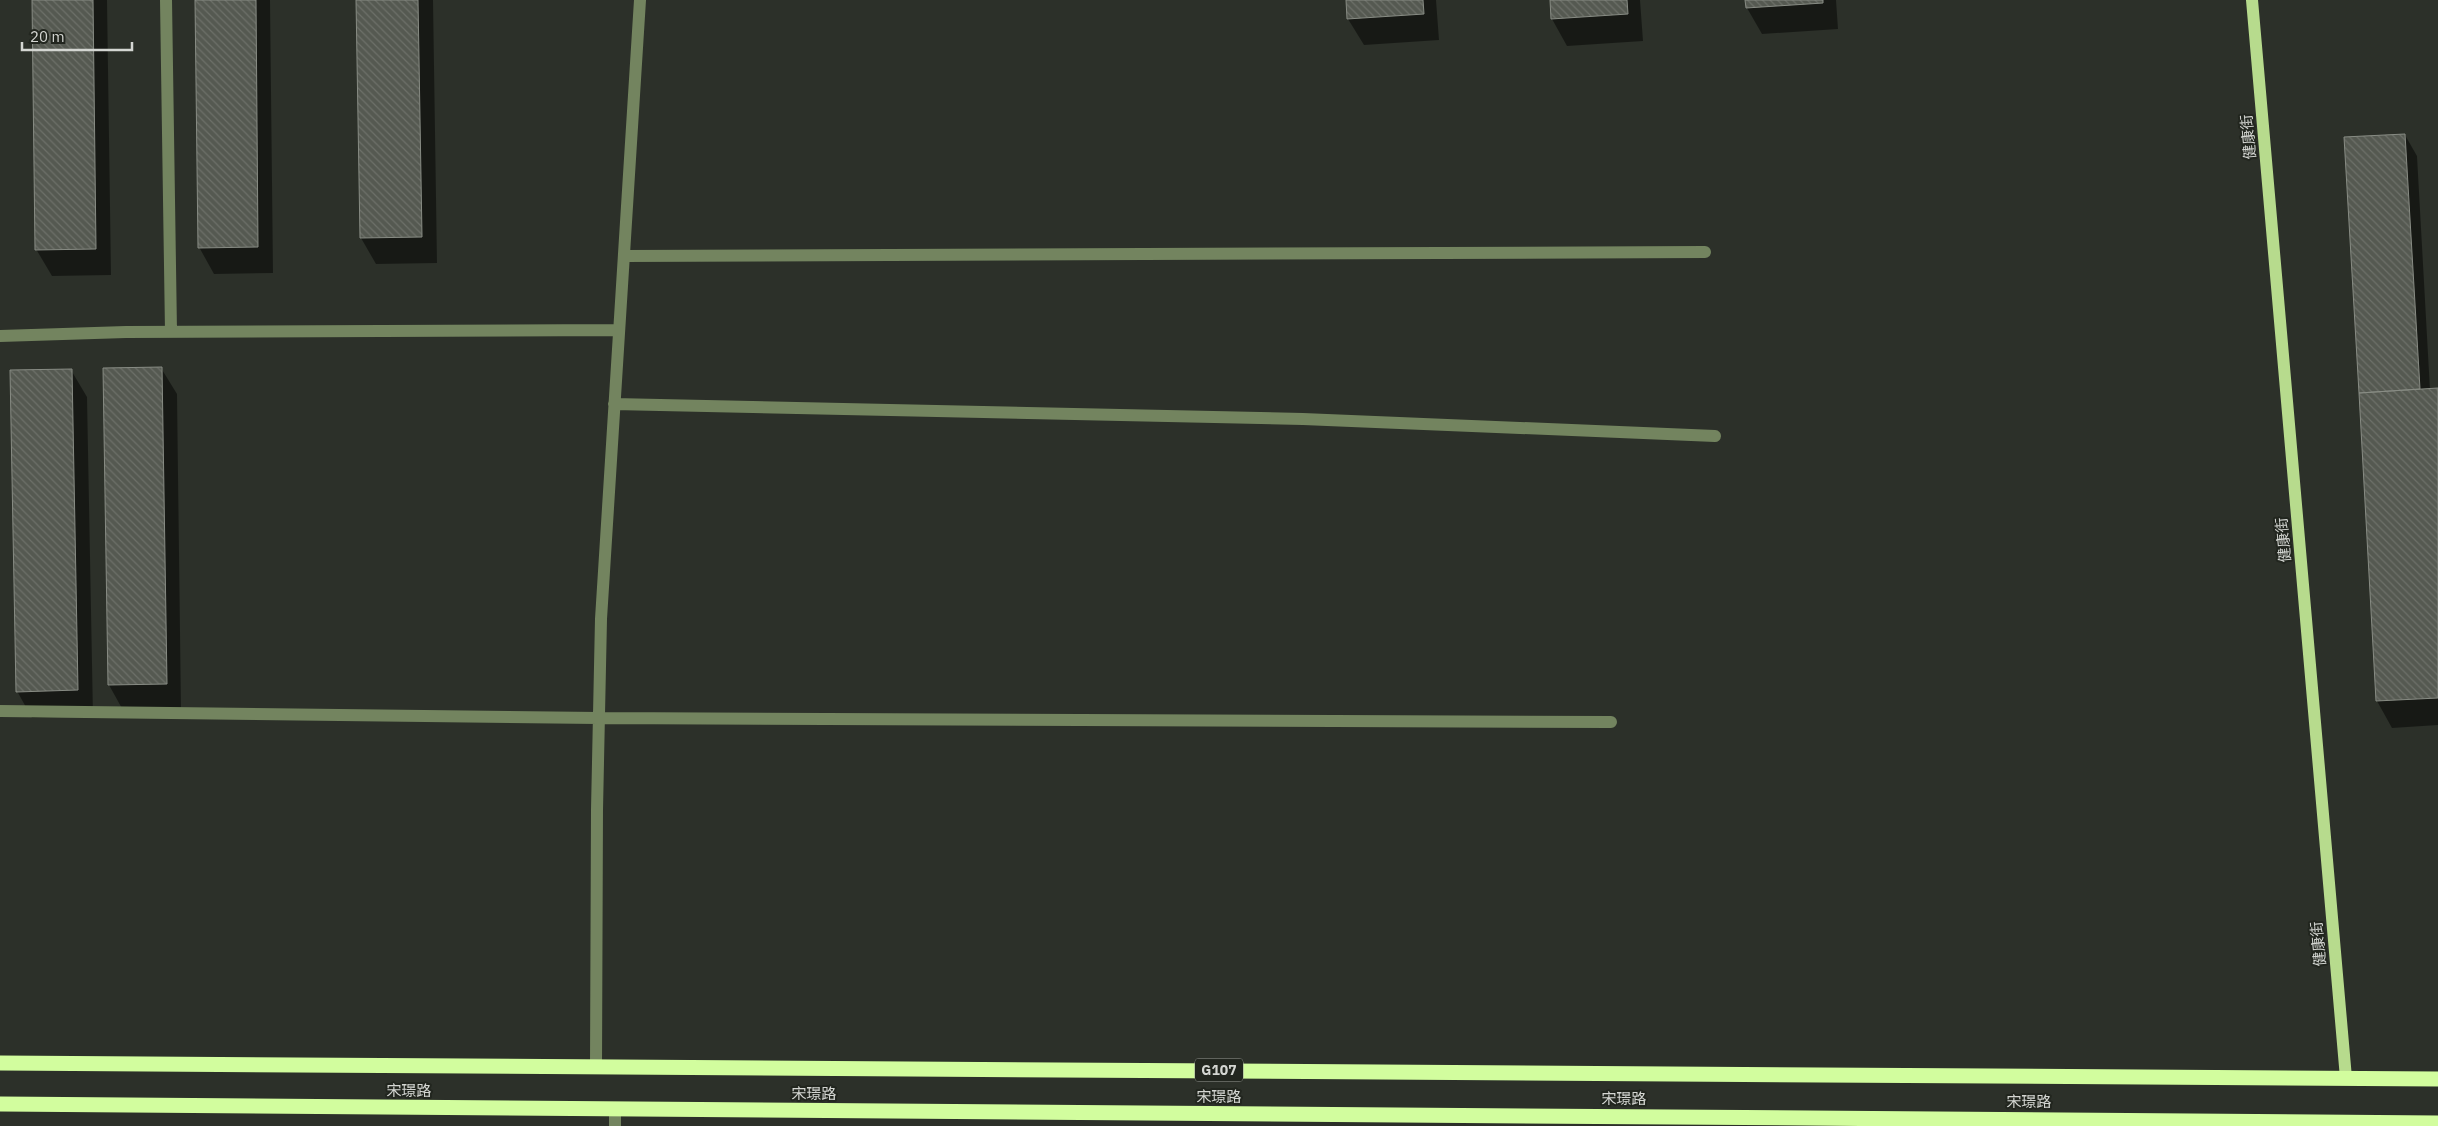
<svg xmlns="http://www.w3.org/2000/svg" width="2438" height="1126" viewBox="0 0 2438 1126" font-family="'IBM Plex Sans','Noto Sans SC',sans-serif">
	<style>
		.shadow { fill: #0007 }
		.building { fill: url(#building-back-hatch); stroke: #888c84 }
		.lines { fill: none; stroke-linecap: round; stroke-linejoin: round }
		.minor { stroke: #73845f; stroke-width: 12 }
		.major { stroke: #b7db8d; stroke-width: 12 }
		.highway { stroke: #d2fd9e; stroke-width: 15 }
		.labels { text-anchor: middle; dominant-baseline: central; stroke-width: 4; stroke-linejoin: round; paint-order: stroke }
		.shield { fill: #22261f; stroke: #9fa19c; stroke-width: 1 }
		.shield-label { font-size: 14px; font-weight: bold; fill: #d4d6d2 }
		.street-label { font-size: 15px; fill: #d4d6d2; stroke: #22261f }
	</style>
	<defs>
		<pattern id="building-back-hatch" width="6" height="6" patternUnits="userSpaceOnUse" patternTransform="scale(1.25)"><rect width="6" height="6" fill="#555951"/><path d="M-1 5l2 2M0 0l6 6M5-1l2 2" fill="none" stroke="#6d7069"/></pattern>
	</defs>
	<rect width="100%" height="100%" fill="#2c3029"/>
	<path class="shadow" d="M33,0H107L111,275L52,276L36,249Z
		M196,0H270L273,273L214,274L199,247Z
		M357,0H433L437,263L376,264L361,238Z
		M1347,0H1436L1439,40L1364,45L1348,19Z
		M1551,0H1640L1643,41L1567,46L1552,19Z
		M1746,0H1836L1838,29L1762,34L1747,8Z
		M2405,135L2417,156L2430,390L2438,389V725L2392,728L2377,701L2346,139Z
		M161,368L177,394L181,711L124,712L109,685L104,369Z
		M71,370L87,397L93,716L32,718L17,691Z"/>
	<path class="building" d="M32,0H93L96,249L35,250Z
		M195,0H256L258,247L198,248Z
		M356,0H418L422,237L360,238Z
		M1346,0H1423L1424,14L1347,19Z
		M1550,0H1627L1628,14L1551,19Z
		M1745,0H1823V3L1746,8Z
		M2405,134L2420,389L2359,393L2344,137Z
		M162,367L167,684L108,685L103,368Z
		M72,369L78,690L16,692L10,370Z
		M2438,388V698L2376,701L2359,393Z"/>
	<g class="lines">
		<path class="minor" d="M166,0L171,332
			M624,256L1705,252
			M0,336L126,332L619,330
			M614,404L1303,419L1715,436
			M0,711L598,718L1611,722
			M596,1066L597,810L601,619L640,0
			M615,1126V1109"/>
		<path class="major" d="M2252,0L2346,1078"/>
		<path class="highway" d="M0,1063L2438,1079
			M0,1104L2438,1123"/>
	</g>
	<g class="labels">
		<rect class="shield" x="1195" y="1058.5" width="48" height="23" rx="4"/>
		<g class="shield-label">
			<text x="1219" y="1070">G107</text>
		</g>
		<g class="street-label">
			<text transform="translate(2248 137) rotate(-95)">健康街</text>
			<text transform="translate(2283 540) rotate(-95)">健康街</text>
			<text transform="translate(2318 944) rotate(-95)">健康街</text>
			<text x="409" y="1090">宋璟路</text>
			<text x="814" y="1093">宋璟路</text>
			<text x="1219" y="1096">宋璟路</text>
			<text x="1624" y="1098">宋璟路</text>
			<text x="2029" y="1101">宋璟路</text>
		</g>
	</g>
	<path d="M22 42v8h110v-8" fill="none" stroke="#d4d6d2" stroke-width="2.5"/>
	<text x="30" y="42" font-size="15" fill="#d4d6d2" stroke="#22261f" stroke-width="4" paint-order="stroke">20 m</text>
</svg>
